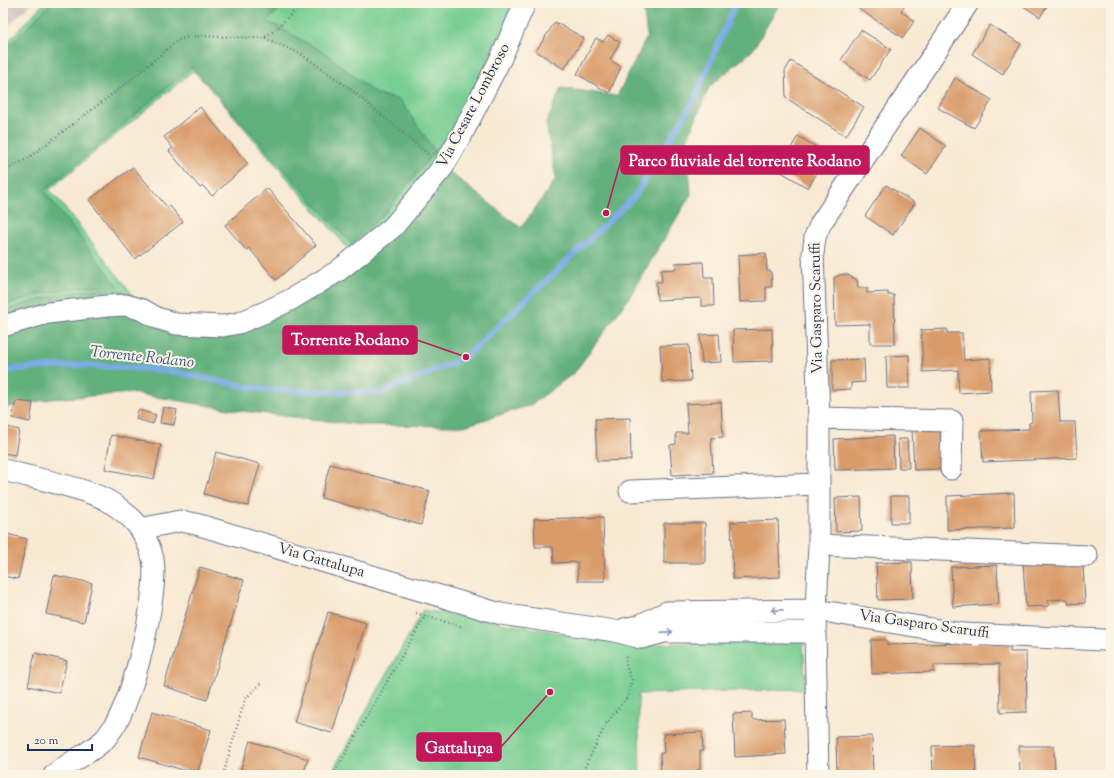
<svg xmlns="http://www.w3.org/2000/svg" width="1114" height="778" viewBox="0 0 1114 778" font-family="'Sorts Mill Goudy',serif">
	<style>
		.industrial { fill: #d2bfc0 }
		.green { fill: #78ce93; stroke: #4a7e78 }
		.forest { fill: #62b17d; stroke: #3e706e }
		.lines { fill: none; stroke-linecap: round; stroke-linejoin: round }
		.stream { stroke: #7baae5; stroke-width: 6 }
		.building { fill: #d99b6b }
		.minor-casing { stroke: #687087; stroke-width: 23 }
		.path { stroke: #687087; stroke-width: 2.5; stroke-dasharray: 1 3; stroke-linecap: butt }
		.minor { stroke: #fff; stroke-width: 21 }
		.oneway { stroke: #8d97ae }
		.labels { text-anchor: middle; dominant-baseline: central; stroke-width: 4; stroke-linejoin: round; paint-order: stroke }
		.street-label { font-size: 15px; fill: #1b2f5e; stroke: #fcf5e5 }
		.water-label { font-size: 16px; font-style: italic; fill: #385486; stroke: #fcf5e5 }
		.leader { fill: none; stroke: #c2185b; stroke-width: 1.5 }
		.callout-dot { fill: #c2185b; stroke: #fcf5e5; stroke-width: 1.5 }
		.callout { fill: #c2185b; stroke: #c2185b; stroke-width: 1.5 }
		.callout-label { font-size: 16px; text-anchor: middle; font-weight: bold; fill: #fff }
	</style>
	<rect width="100%" height="100%" fill="#fcf5e5"/>
	<filter id="ink" filterUnits="userSpaceOnUse"><feTurbulence type="fractalNoise" baseFrequency=".025" numOctaves="2"/><feDisplacementMap in="SourceGraphic" scale="8" xChannelSelector="R" yChannelSelector="G"/><feConvolveMatrix kernelMatrix="1 2 1 2 8 2 1 2 1" color-interpolation-filters="sRGB"/></filter>
	<filter id="wash" filterUnits="userSpaceOnUse"><feTurbulence type="fractalNoise" baseFrequency=".012" numOctaves="4" result="noise"/><feDisplacementMap in="SourceGraphic" scale="16" xChannelSelector="R" yChannelSelector="G"/><feGaussianBlur stdDeviation="0.9" result="paint"/><feColorMatrix in="noise" values="0 0 0 0 0 0 0 0 0 0 0 0 0 0 0 0 0 1.4 0 .05"/><feComposite in="paint" operator="in"/></filter>
	<g filter="url(#wash)">
		<rect width="100%" height="100%" fill="#f8e9d3"/>
		<path class="industrial" d="M3,3H32L3,31Z"/>
		<path class="green" d="M44,3H514L511,16C485,68 462,123 428,170C405,201 378,227 351,252L207,85L193,71L49,190L58,199L133,295C128,294 123,292 118,291C89,284 31,301 3,311V47Z
			M423,610L633,645L803,639L806,689L638,694L640,775H330Z"/>
		<path class="forest" d="M51,3H190L195,8L200,3H286L267,21L324,52L376,94L400,100L435,151L386,212L351,244L192,67L44,191L119,287L88,286L41,294L3,306V52Z
			M643,3H780L753,50L709,87L687,140L691,194L630,296L575,372L531,405L464,426L362,425L242,411L131,393L51,399L3,408V311C32,301 104,279 132,295C136,298 140,305 143,310L207,326L314,286L443,167L521,228L556,179L546,124L561,88L617,96L647,37Z"/>
		<g class="lines">
			<path class="stream" d="M3,373L15,369L84,365L164,370L264,390L382,393L466,357L635,196L693,102L736,3"/>
		</g>
		<g id="blocks">
			<path class="building" d="M859,3H907L901,11L914,21L903,38L856,7Z
				M1019,3H1049L1040,17Z
				M555,22L584,38L564,69L536,51Z
				M990,25L1021,44L1003,74L972,54Z
				M861,30L891,49L870,80L841,60Z
				M608,35L620,42L610,60L621,67L609,93L577,74L596,38L603,42Z
				M791,61L864,107L846,136L786,98L785,71Z
				M955,78L992,100L974,128L938,108Z
				M200,107L248,164L212,196L203,186L200,188L169,151L173,148L164,137Z
				M920,128L946,146L927,174L901,156Z
				M798,136L828,154L808,188L778,170Z
				M133,167L167,207L170,206L183,222L135,259L89,200Z
				M886,185L915,203L893,235L865,216Z
				M267,188L316,245L276,280L249,248L246,250L225,225Z
				M766,253L767,271H771L772,287H766V301L740,302L738,255Z
				M703,262L704,278H713L714,306H701V298L657,300L656,282H662L661,270L676,269L675,263Z
				M846,274L857,280L858,288H867V293L888,292V295H894L895,344H870V324L835,325L834,278L839,275Z
				M772,329L773,361L734,362L733,330Z
				M947,329V333H962L964,360L990,358L991,391L959,393L958,370L923,372L921,330Z
				M719,334L721,362L702,363L700,335Z
				M689,345L691,381L662,382L660,346Z
				M909,355L910,388H887L886,356Z
				M864,359L865,382L851,383V389L832,390V360Z
				M1058,390L1060,422H1075L1077,458L983,462L981,431L1029,429V423L1032,422L1031,391Z
				M16,401L33,403L30,422L12,418Z
				M721,402L723,437L711,438L713,473L672,475L670,445L676,444V433H688L686,404Z
				M163,407L177,410L174,425L160,423Z
				M138,410L156,415L153,424L136,419Z
				M630,418L631,460L597,461L595,419Z
				M3,426L19,430L15,455L3,453Z
				M940,427L942,469L914,470L912,428Z
				M111,435L161,445L154,479L105,469Z
				M893,436L894,468L835,470L834,439Z
				M898,439H907L909,468H899Z
				M216,452L260,464L248,506L204,494Z
				M330,464L430,491L421,525L321,498Z
				M1014,493L1015,528L947,530V496Z
				M891,496H909V523H891Z
				M861,497L862,531L836,532L835,498Z
				M603,517L605,581H578L577,562L554,563L553,547H535L534,519Z
				M778,520L780,577L733,579L731,522Z
				M664,523H705V563H664Z
				M3,533L27,539L18,579L3,576Z
				M1060,561V566L1083,565L1085,603L1068,604V599L1048,600L1049,606L1026,607L1023,564Z
				M912,562L913,599L878,600L876,563Z
				M997,565L999,604L953,607L951,567Z
				M200,567L244,580L207,700L164,686Z
				M54,575L92,583L84,622L46,614Z
				M328,612L366,623L332,733L294,722Z
				M871,640H887V645L1010,642V652H1026L1027,712L1000,713L999,664L934,665V672L872,674Z
				M35,653L67,661L59,693L28,686Z
				M152,712L211,730L197,774L139,757Z
				M752,713V720L784,719L786,754L735,757L733,714Z
				M702,732L703,751H700V770H697L698,775H658V772H661L660,753H664L663,734Z
				M872,736L873,775H837L836,737Z
				M250,741L308,759L303,775H239Z
				M975,745L976,775H933L932,746Z
				M1019,746H1054L1055,775H1020Z"/>
		</g>
	</g>
	<g filter="url(#ink)">
		<use href="#blocks" fill-opacity="0" stroke="#687087" stroke-width="1"/>
		<g class="lines">
			<g class="minor-casing">
				<path id="minor" d="M3,326L48,313L107,306L126,305L143,310L157,318L176,324L223,326L239,323L263,313L290,300L338,271L393,227L443,167L461,136L501,58L525,3
					M819,418L952,421L951,469
					M3,470C37,479 73,485 105,499C114,504 124,512 132,519C142,529 150,545 153,559C159,593 133,701 113,728C110,732 107,737 104,740C89,754 69,762 54,775
					M630,491L819,484
					M140,529L180,521L196,524L501,614L615,631L641,638L664,632H815
					M819,545L1087,556
					M624,629L638,626L667,612L816,610L963,634L1104,640
					M818,775L815,632L819,545V418L813,254L815,237L821,223L968,3"/>
			</g>
			<path class="path" d="M265,38L301,54L349,88L428,154
				M3,172L27,159L127,83L178,40L188,37L201,36L264,38L275,30L303,3
				M425,616L463,627
				M223,775L245,699L261,683
				M333,775L425,616L414,612
				M583,775L585,767L606,724L628,696L632,679C627,671 625,665 626,655"/>
			<use href="#minor" class="minor"/>
		</g>
		<defs><path id="oneway-shaft" d="M-6 0H5M1.5-3L5.5 0L1.5 3" fill="none" stroke-width="1.6" stroke-linecap="round" stroke-linejoin="round"/></defs>
		<g class="oneway">
			<use href="#oneway-shaft" transform="translate(777 610) rotate(179)"/>
			<use href="#oneway-shaft" transform="translate(667 632) rotate(-4)"/>
		</g>
	</g>
	<g class="labels">
		<g class="street-label">
			<text transform="translate(474 106) rotate(-62)">Via Cesare Lombroso</text>
			<text transform="translate(817 308) rotate(-91)">Via Gasparo Scaruffi</text>
			<text transform="translate(321 561) rotate(16)">Via Gattalupa</text>
			<text transform="translate(924 625) rotate(8)">Via Gasparo Scaruffi</text>
		</g>
		<g class="water-label">
			<text transform="translate(142 358) rotate(6)">Torrente Rodano</text>
		</g>
	</g>
	<path class="leader" d="M606 213L621 160M466 357L417 340M550 692L501 747"/>
	<g class="callout-dot">
		<circle cx="606" cy="213" r="4"/>
		<circle cx="466" cy="357" r="4"/>
		<circle cx="550" cy="692" r="4"/>
	</g>
	<g class="callout">
		<rect x="621" y="146" width="248" height="28" rx="4"/>
		<rect x="283" y="326" width="134" height="28" rx="4"/>
		<rect x="417" y="733" width="84" height="28" rx="4"/>
	</g>
	<g class="callout-label">
		<text x="745" y="166">Parco fluviale del torrente Rodano</text>
		<text x="350" y="345">Torrente Rodano</text>
		<text x="459" y="753">Gattalupa</text>
	</g>
	<rect width="1114" height="778" fill="none" stroke="#fcf5e5" stroke-width="16"/>
	<path d="M28 744v6h64v-6" fill="none" stroke="#1b2f5e" stroke-width="2"/>
	<text x="34" y="744" font-size="12" fill="#1b2f5e" stroke="#fcf5e5" stroke-width="3" paint-order="stroke">20 m</text>
</svg>
